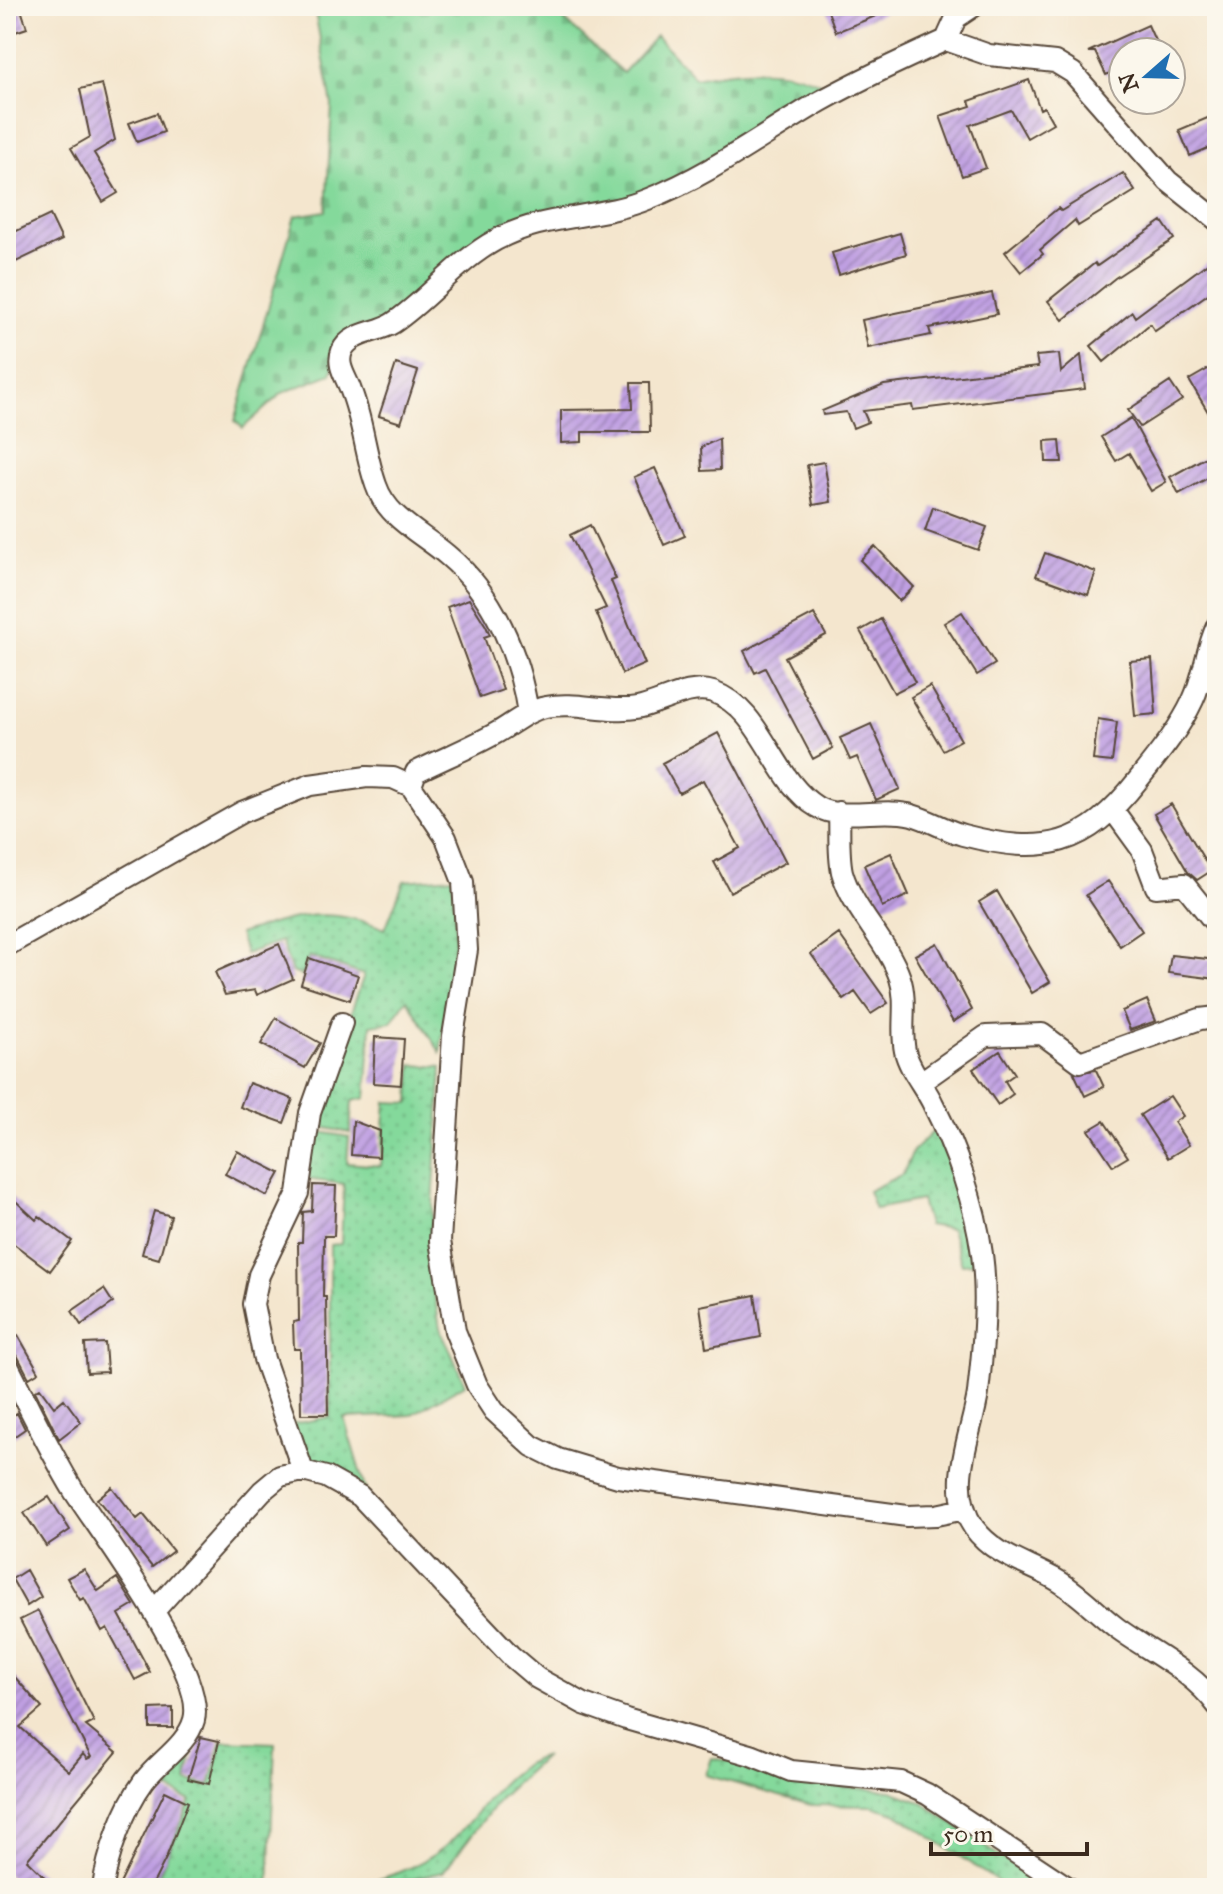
<svg xmlns="http://www.w3.org/2000/svg" width="1223" height="1894" viewBox="0 0 1223 1894" font-family="'IM FELL Great Primer',serif">
	<style>
		.grass { fill: url(#grass-dots); stroke: #60825c; stroke-width: 2 }
		.cemetery { fill: url(#cemetery-stones); stroke: #60825c; stroke-width: 2 }
		.lines { fill: none; stroke-linecap: round; stroke-linejoin: round }
		.stream { stroke: #5cc9d2; stroke-width: 6 }
		.building { fill: url(#building-hatch) }
		.minor-casing { stroke: #574638; stroke-width: 24 }
		.minor { stroke: #fff; stroke-width: 20 }
	</style>
	<defs>
		<pattern id="grass-dots" width="8" height="8" patternUnits="userSpaceOnUse" patternTransform="scale(2)"><rect width="8" height="8" fill="#84d99b"/><path d="M2 2h.1M6 6h.1" fill="none" stroke="#73ba85" stroke-width="1.8" stroke-linecap="round"/></pattern>
		<pattern id="cemetery-stones" width="16" height="16" patternUnits="userSpaceOnUse" patternTransform="scale(2)"><rect width="16" height="16" fill="#84d99b"/><path d="M2 7V4a2 2 0 0 1 4 0v3zM10 15v-3a2 2 0 0 1 4 0v3z" fill="#73ba85"/></pattern>
		<pattern id="building-hatch" width="6" height="6" patternUnits="userSpaceOnUse" patternTransform="scale(2)"><rect width="6" height="6" fill="#bf9fe2"/><path d="M-1 1l2-2M0 6l6-6M5 7l2-2" fill="none" stroke="#9c82b7"/></pattern>
	</defs>
	<rect width="100%" height="100%" fill="#fbf7ec"/>
	<filter id="ink" filterUnits="userSpaceOnUse"><feTurbulence type="fractalNoise" baseFrequency=".0125" numOctaves="2"/><feDisplacementMap in="SourceGraphic" scale="16" xChannelSelector="R" yChannelSelector="G"/><feConvolveMatrix kernelMatrix="1 2 1 2 8 2 1 2 1" color-interpolation-filters="sRGB"/></filter>
	<filter id="wash" filterUnits="userSpaceOnUse"><feTurbulence type="fractalNoise" baseFrequency=".006" numOctaves="4" result="noise"/><feDisplacementMap in="SourceGraphic" scale="32" xChannelSelector="R" yChannelSelector="G"/><feGaussianBlur stdDeviation="1.8" result="paint"/><feColorMatrix in="noise" values="0 0 0 0 0 0 0 0 0 0 0 0 0 0 0 0 0 1.4 0 .05"/><feComposite in="paint" operator="in"/></filter>
	<g filter="url(#wash)">
		<rect width="100%" height="100%" fill="#f4e6ce"/>
		<path class="grass" d="M453,877C460,938 450,992 440,1052L407,999L391,1022L371,1025L366,1098L352,1101L350,1133L312,1125L364,975L309,956L302,976L292,972L281,941L245,954L239,934C296,916 327,905 385,929L404,881Z
			M412,1065L442,1067L429,1265L440,1328L465,1384L411,1415L344,1418L366,1492L308,1465L292,1424L330,1417V1245L341,1244L344,1184L304,1179L314,1131L349,1137L347,1163L381,1166L386,1102L410,1103Z
			M938,1127L949,1148L977,1263L962,1264L951,1229L928,1225L921,1200L875,1209L868,1191L903,1174L913,1151Z
			M222,1741L275,1743L269,1888H153L191,1801L156,1783L187,1745L193,1748L187,1781L210,1786Z
			M545,1756L501,1797L443,1872L374,1888H351C381,1879 418,1868 443,1848C477,1821 500,1768 545,1756Z
			M712,1758L746,1764L802,1783L891,1791L923,1803L1045,1888H1007L895,1813L872,1806L811,1805L706,1775Z
			M443,1879L515,1888H394Z"/>
		<path class="cemetery" d="M314,6H549L623,73L656,36L695,78C739,69 790,64 829,88L642,197L520,224L335,363L331,374L282,393L243,428L235,421L295,216L326,211L332,105Z"/>
		<g class="lines">
			<path class="stream" d="M385,1888C434,1877 474,1875 523,1888"/>
		</g>
		<g id="blocks">
			<path class="building" d="M6,6H20L27,28L6,35Z
				M826,6H898V7L836,32Z
				M1148,25L1160,52H1123V68L1106,75L1095,52H1088Z
				M1029,80L1040,109L1044,107L1053,123L1027,138L1011,110L970,125L986,168L962,176L940,116L971,106L969,101Z
				M102,84L115,140L94,153L118,193L103,202L71,148L90,137L80,89Z
				M157,113L164,132L137,142L129,123Z
				M1217,114V144L1190,156L1179,130Z
				M1123,173L1135,191L1078,226L1075,220L1040,250L1043,254L1021,272L1005,252L1058,208L1061,211Z
				M50,215L62,240L16,262L6,236Z
				M1162,221L1174,239L1115,278L1063,320L1048,301L1095,263L1097,266Z
				M900,233L906,254L839,275L832,253Z
				M1217,256V287L1208,294L1155,331L1150,324L1104,362L1091,346L1132,312L1135,317Z
				M992,293L997,314L929,328L931,335L868,348L862,320Z
				M1059,354L1061,372L1081,355L1085,389L913,410L912,405L863,411L868,422L853,428L846,412L823,415L822,411L884,385L1038,367L1036,356Z
				M396,364L418,371L401,423L379,416Z
				M1217,364V427L1189,380Z
				M1170,382L1182,400L1140,427L1128,410Z
				M631,383H649L650,432H582V442L561,443V410L632,409Z
				M1131,418L1166,482L1151,491L1129,453L1116,461L1101,437Z
				M719,439L720,470L702,471L701,447Z
				M1060,440L1062,462H1046L1045,441Z
				M1217,451V473L1179,494L1170,477Z
				M824,462L831,502L813,505L807,465Z
				M655,468L685,536L664,545L634,477Z
				M933,507L987,527L978,550L925,531Z
				M590,525L616,579L611,581L645,664L622,674L596,612L606,608L570,535Z
				M875,546L914,587L899,601L860,560Z
				M1045,553L1096,572L1088,595L1036,576Z
				M469,599L486,626L490,635L484,637L503,690L480,698L447,607Z
				M962,612L995,664L977,675L944,623Z
				M814,614L826,635L785,657L833,748L813,759L765,668L755,673L744,651Z
				M881,619L915,682L894,693L860,631Z
				M1152,659L1156,714L1135,716L1130,661Z
				M930,686L961,740L943,750L911,697Z
				M1098,719L1117,722L1112,762L1093,760Z
				M871,724L900,789L876,800L857,757L850,760L840,738Z
				M718,733L786,862L730,892L714,862L740,848L703,780L679,793L662,763Z
				M1171,804L1211,871L1197,880L1188,872L1154,814Z
				M891,853L909,895L882,907L864,865Z
				M1108,881L1142,931L1120,946L1086,895Z
				M997,891L1050,982L1032,993L979,902Z
				M839,934L888,1003L871,1014L855,992L844,1000L811,954Z
				M937,943L972,1010L953,1022L915,955Z
				M279,944L293,979L257,995L255,990L225,995L215,972Z
				M1171,955L1217,960V979L1168,973Z
				M309,958L358,975L350,1000L301,984Z
				M1147,1000L1156,1021L1130,1030L1122,1011Z
				M276,1018L320,1043L305,1068L261,1044Z
				M375,1037L404,1039L401,1085L373,1083Z
				M1000,1051L1015,1074L1005,1081L1013,1094L998,1105L973,1069Z
				M1096,1070L1104,1087L1085,1096L1074,1073Z
				M249,1083L293,1099L284,1123L240,1107Z
				M1170,1096L1183,1116L1174,1122L1189,1145L1168,1158L1140,1115Z
				M353,1121L380,1131L379,1157L351,1155Z
				M1104,1121L1128,1157L1113,1166L1089,1130Z
				M237,1151L280,1173L267,1196L225,1174Z
				M313,1185L336,1186L334,1236H324L323,1297H326L328,1414H301L300,1349H294L293,1322L299,1321L298,1242H302L303,1212L312,1211Z
				M6,1192L36,1220L39,1216L72,1241L50,1271L6,1238Z
				M154,1211L171,1216L159,1259L142,1254Z
				M104,1289L113,1303L81,1325L72,1311Z
				M755,1295L761,1337L706,1348L700,1306Z
				M18,1335L39,1372L29,1378L17,1355L6,1347V1342Z
				M105,1343L107,1372L87,1373L85,1344Z
				M40,1388L54,1407L64,1399L81,1422L59,1439L35,1391Z
				M17,1413L25,1429L6,1442V1420Z
				M112,1487L137,1519L143,1514L173,1551L152,1567L97,1499Z
				M49,1497L70,1530L46,1546L24,1513Z
				M84,1569L98,1591L117,1578L134,1605L119,1614L150,1672L135,1680L107,1628L102,1631L84,1598L80,1600L67,1578Z
				M26,1570L41,1597L27,1606L12,1579Z
				M38,1611L94,1722L86,1726L117,1752L27,1860L56,1888H21L6,1873V1667L42,1708L20,1727L69,1771L83,1754L87,1759L91,1757L20,1620Z
				M173,1708V1728H150V1709Z
				M201,1737L219,1741L209,1784L188,1779Z
				M165,1791L188,1802L166,1858L151,1888H118Z"/>
		</g>
	</g>
	<g filter="url(#ink)">
		<use href="#blocks" fill-opacity="0" stroke="#574638" stroke-width="2"/>
		<g class="lines">
			<g class="minor-casing">
				<path id="minor" d="M946,40L956,18L974,6
					M528,713C519,654 494,594 447,555C421,533 387,518 376,485C365,454 363,421 351,391C347,378 336,366 342,351C350,332 378,333 393,323C430,298 457,261 496,240C543,214 599,219 648,199C710,175 764,134 821,101C861,79 904,59 946,40L989,55L1055,62L1073,73L1168,181L1217,220
					M411,786L416,772C444,758 472,747 498,732C514,723 528,710 546,707C576,701 607,713 637,708C660,704 690,684 713,692C763,709 773,781 817,807C840,821 885,807 912,815C930,820 945,830 963,835C1045,856 1085,847 1138,780C1158,755 1179,730 1193,700C1204,677 1206,649 1217,626
					M1113,810L1142,850L1156,887L1184,884L1212,919H1217
					M839,812C840,830 838,854 842,872C853,911 887,940 900,978C908,1002 900,1027 905,1051C909,1069 925,1087 933,1104C956,1149 975,1203 982,1254C988,1299 983,1348 978,1393C972,1436 945,1486 974,1528C995,1556 1027,1563 1055,1579C1078,1592 1096,1612 1117,1628C1151,1653 1191,1670 1217,1705
					M6,946L242,812L310,785L367,777L393,778L411,786L446,838L463,882L467,950L453,1036L440,1241L455,1331L477,1385L494,1411L532,1446L558,1459L618,1477L907,1516L936,1515L965,1509
					M921,1082L986,1036L1042,1034L1080,1062L1200,1019L1217,1017
					M6,1362C28,1405 49,1450 74,1491C101,1533 207,1673 194,1720C187,1745 159,1761 144,1781C124,1808 107,1855 103,1888
					M303,1471L264,1359L253,1304L259,1275L298,1193L310,1113L342,1023
					M154,1611L262,1491L280,1476L303,1471L326,1477L360,1496L511,1656L537,1678L584,1704L626,1719L751,1755L791,1771L901,1782L927,1794L1069,1888"/>
			</g>
			<use href="#minor" class="minor"/>
		</g>
	</g>
	<rect width="1223" height="1894" fill="none" stroke="#fbf7ec" stroke-width="32"/>
	<g transform="translate(1147 76) rotate(250)"><circle r="38" fill="#fbf7ec" stroke="#aea59a" stroke-width="2"/>
	<path d="M0-6L14 30L0 20L-14 30Z" fill="#1f6fb2"/>
	<text y="-12" font-size="22" font-weight="bold" text-anchor="middle" fill="#3b2a1e">N</text>
	</g>
	<path d="M931 1842v12h156v-12" fill="none" stroke="#3b2a1e" stroke-width="4"/>
	<text x="943" y="1842" font-size="24" fill="#3b2a1e" stroke="#fbf7ec" stroke-width="6" paint-order="stroke">50 m</text>
</svg>
